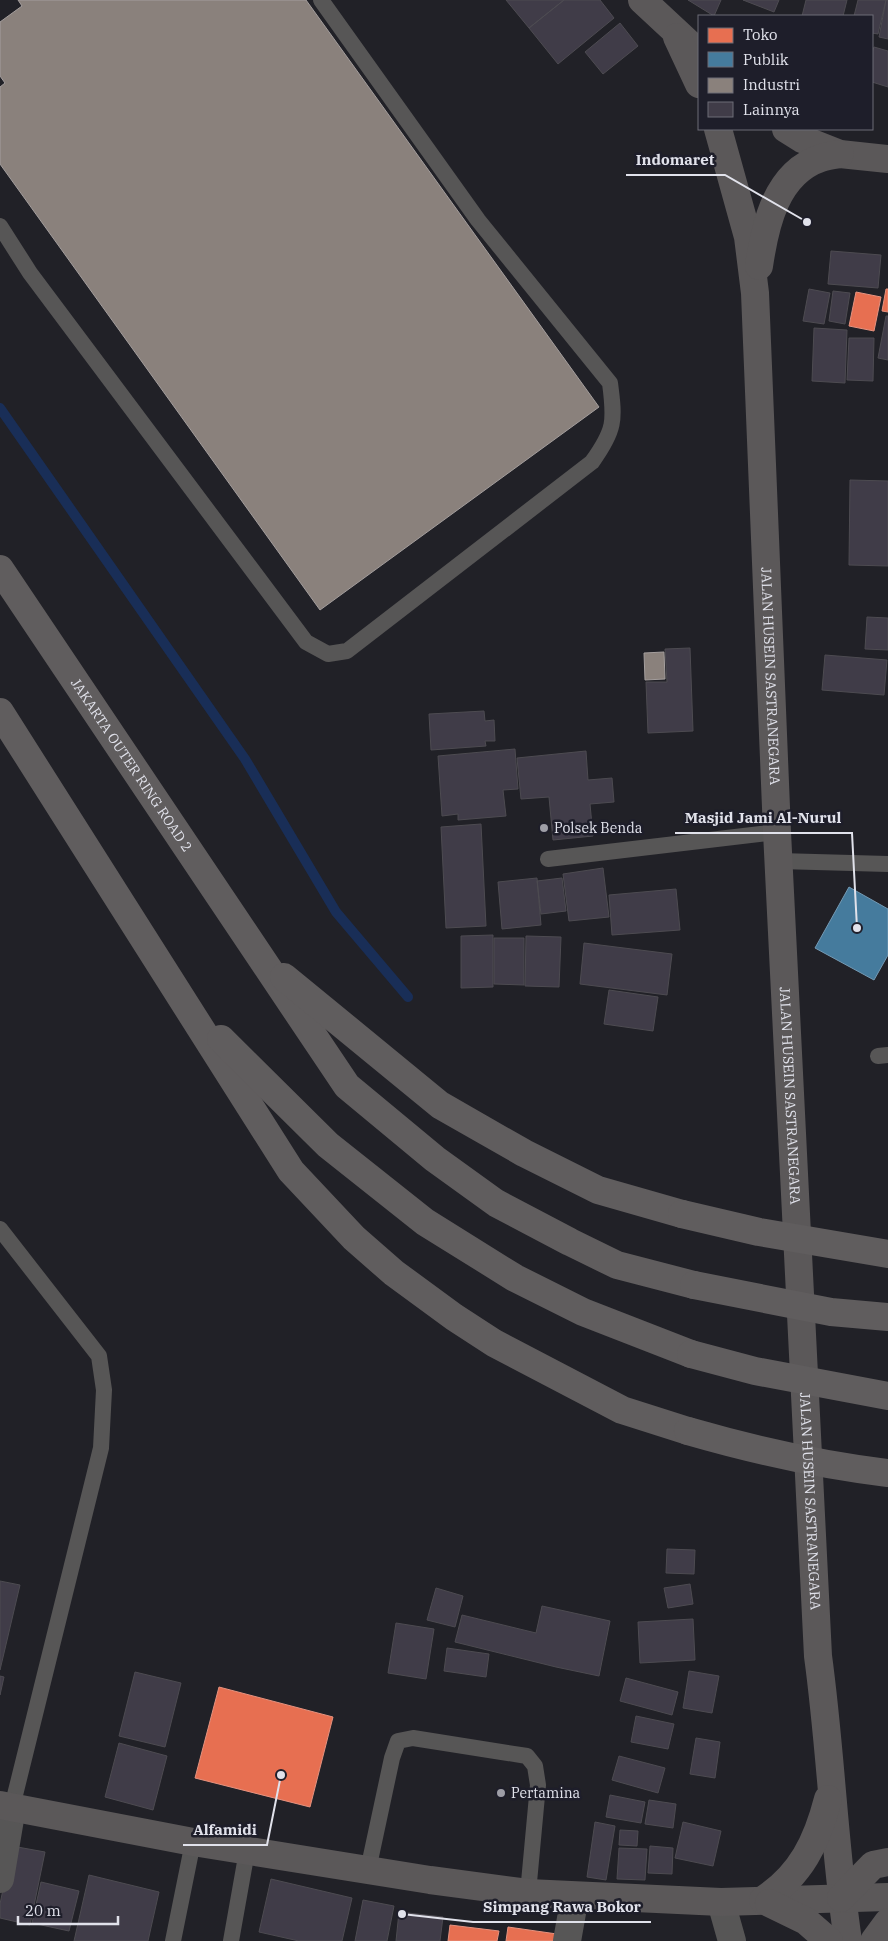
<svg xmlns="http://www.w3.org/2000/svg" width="888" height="1941" viewBox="0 0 888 1941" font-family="'IBM Plex Serif',serif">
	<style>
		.shops { fill: #e76f51; stroke: #e5927f }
		.public { fill: #457b9d; stroke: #749ab4 }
		.industry { fill: #8a817c; stroke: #a49e9d }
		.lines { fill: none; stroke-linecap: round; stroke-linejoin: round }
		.stream { stroke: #192e57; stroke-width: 10 }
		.building { fill: #403c48; stroke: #4d4b51 }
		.lane { stroke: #575656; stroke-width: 16 }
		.street { stroke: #575656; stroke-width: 28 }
		.secondary { stroke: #5b5859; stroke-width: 28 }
		.highway { stroke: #605d5e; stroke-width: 28 }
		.highway-bridge { stroke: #605d5e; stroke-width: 28 }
		.poi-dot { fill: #9e9ea6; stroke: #1e1e2a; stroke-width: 2 }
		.labels { text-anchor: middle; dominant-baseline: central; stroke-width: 5; stroke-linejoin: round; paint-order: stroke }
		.street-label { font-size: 14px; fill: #e1e2eb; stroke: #1e1e2a }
		.poi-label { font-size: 14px; fill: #e1e2eb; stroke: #1e1e2a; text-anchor: start }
		.leader { fill: none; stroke: #e1e2eb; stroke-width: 2 }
		.callout-dot { fill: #e1e2eb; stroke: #1e1e2a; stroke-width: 2 }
		.callout-label { font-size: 15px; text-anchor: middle; font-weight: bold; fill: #e1e2eb; stroke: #1e1e2a; stroke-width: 5; stroke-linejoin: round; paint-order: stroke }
	</style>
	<rect width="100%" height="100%" fill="#212127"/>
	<path class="shops" d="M886,289H888V312L882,311Z
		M856,292L881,297L874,331L849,326Z
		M219,1687L333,1717L310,1807L195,1778Z
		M450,1925L499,1931L497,1941H448Z
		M508,1927L564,1935L563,1941H506Z"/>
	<path class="public" d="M849,887L888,909V955L874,980L815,948Z"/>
	<path class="industry" d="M18,0H306L599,407L320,610L0,164V87L5,83L0,76V22L22,6Z
		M664,652L665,679L645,680L644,653Z"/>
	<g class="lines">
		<path class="stream" d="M0,408L245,759L336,912L408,997"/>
	</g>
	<path class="building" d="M506,0H564L529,28Z
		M564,0H600L614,18L558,64L529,28Z
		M688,0H721L714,16Z
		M743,0H779L774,12Z
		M806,0H847L843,16H802Z
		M858,0H886L878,34L872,33V16H854Z
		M886,0H888V39L879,37Z
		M620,23L638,46L603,74L585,52Z
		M874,47L888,51V87L872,82V53Z
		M831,251L881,255L878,288L828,284Z
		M809,289L830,293L824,324L803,321Z
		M833,291L850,293L845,324L829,321Z
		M886,316H888V360L878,358Z
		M814,328L847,330L845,383L812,381Z
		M849,338H874L873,381L847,380Z
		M850,480L888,481V566L849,565Z
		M867,617L888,618V650L865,649Z
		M690,648L693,731L648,733L646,682H667L665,649Z
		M825,655L887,660L884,695L822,690Z
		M484,711L485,721L494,720L495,741H485L486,746L431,750L429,714Z
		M515,749L518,789L503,790L506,816L458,820V814L442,816L438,756Z
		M586,751L588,780L612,778L614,802L590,804L593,836L553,840L549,797L521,799L517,758Z
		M481,824L486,926L446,928L441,827Z
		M603,868L609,917L569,921L563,874Z
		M537,878L541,925L502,929L498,882Z
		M562,878L566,911L541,914L537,881Z
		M676,889L680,930L612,935L609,895Z
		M493,935V987L461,988V936Z
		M526,936L561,937L559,987L525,986Z
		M494,938H524V985L494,984Z
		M584,943L672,954L667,995L580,984Z
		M609,990L658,997L653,1031L604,1024Z
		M667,1549L695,1550L694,1574L666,1573Z
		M0,1581L20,1585L0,1670Z
		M690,1584L693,1604L668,1608L664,1588Z
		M436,1588L463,1596L455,1627L427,1620Z
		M542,1606L610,1621L599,1676L556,1667L455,1642L462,1615L536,1633Z
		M693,1619L695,1660L640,1663L638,1622Z
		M396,1623L434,1629L426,1679L388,1673Z
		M447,1648L489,1654L486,1677L444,1671Z
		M689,1671L719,1676L712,1713L683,1708Z
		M135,1672L181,1683L165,1747L119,1736Z
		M0,1676L4,1677L0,1695Z
		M626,1678L678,1692L672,1715L620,1701Z
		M636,1716L674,1724L668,1749L631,1742Z
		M696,1738L720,1742L715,1778L690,1774Z
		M119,1743L167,1756L153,1810L105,1797Z
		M619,1756L665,1768L658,1793L612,1780Z
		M610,1795L645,1802L641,1823L606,1817Z
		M649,1800L676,1804L673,1828L645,1824Z
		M595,1822L615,1826L606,1880L587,1877Z
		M683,1822L721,1831L713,1866L675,1858Z
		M620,1830L638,1831L637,1846L619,1845Z
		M12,1846L45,1852L30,1925L0,1918V1904Z
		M650,1846L673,1848L672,1874L648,1873Z
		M619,1848L647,1849L645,1880L617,1879Z
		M89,1875L159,1892L148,1941H74Z
		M271,1879L352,1898L342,1941H299L259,1932Z
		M41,1882L79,1891L69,1931L32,1923Z
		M363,1900L394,1906L387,1941H355Z
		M399,1912L443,1917L440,1941H396Z"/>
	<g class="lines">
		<path class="lane" d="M0,226L30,273L306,642L328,654L347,651L592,462C615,430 615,421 610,383L478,220L321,0
			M548,859L777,832
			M779,861L888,864
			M878,1056L888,1055
			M0,1229L99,1356L104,1390L101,1448L12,1807
			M368,1870L392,1758L398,1741L413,1738L527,1756L535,1766L538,1785L528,1893
			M173,1941L193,1842
			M231,1941L247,1851"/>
		<path class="street" d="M0,1879L12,1807
			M721,1902L732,1941
			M567,1941L575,1896"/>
		<g class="secondary">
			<path d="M642,0L699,53"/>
			<path d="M677,37L699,84"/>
			<path id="s1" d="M718,129L748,237L755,293L777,832L818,1656C831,1751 834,1847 848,1941"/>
			<path d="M786,129L802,139L840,154L888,159"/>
			<path d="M759,266C765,225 776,173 821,158C827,156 834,155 840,154"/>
			<path d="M0,1805L193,1842L430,1880L528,1893L721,1902L888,1897"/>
			<path d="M841,1898L873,1865L888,1862"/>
			<path d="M763,1900C801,1875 817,1842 828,1799"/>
			<path d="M769,1903L806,1921L829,1941"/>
			<path d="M874,1941L888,1922"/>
		</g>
		<g class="highway">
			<path id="s2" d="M0,569L347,1086L435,1159L496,1203L570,1242L617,1265L694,1285"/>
			<path d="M0,712L291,1171L354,1238L394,1273L454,1317L494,1343L622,1410L688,1431"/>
			<path d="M284,977L440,1105L524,1153L598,1190L682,1214"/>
			<path d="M221,1039L328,1145L425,1222L515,1278L583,1312L691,1354"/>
		</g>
		<path class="highway-bridge" d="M682,1214L759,1232L888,1254
			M694,1285L831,1312L888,1317
			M691,1354L755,1371L888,1396
			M688,1431C754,1450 820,1465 888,1473"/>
	</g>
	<g class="poi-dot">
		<circle cx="544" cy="828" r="5"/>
		<circle cx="501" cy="1793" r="5"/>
	</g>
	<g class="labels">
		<g class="street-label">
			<text stroke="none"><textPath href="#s1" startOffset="552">JALAN HUSEIN SASTRANEGARA</textPath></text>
			<text stroke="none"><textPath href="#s2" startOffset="236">JAKARTA OUTER RING ROAD 2</textPath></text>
			<text stroke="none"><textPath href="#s1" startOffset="972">JALAN HUSEIN SASTRANEGARA</textPath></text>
			<text stroke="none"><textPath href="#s1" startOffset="1378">JALAN HUSEIN SASTRANEGARA</textPath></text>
		</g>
		<g class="poi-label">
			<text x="554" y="828">Polsek Benda</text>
			<text x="511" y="1793">Pertamina</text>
		</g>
	</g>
	<path class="leader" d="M807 222L725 175H626M857 928L852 833H675M281 1775L267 1845H183M402 1914L473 1922H651"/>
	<g class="callout-dot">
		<circle cx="807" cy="222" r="5"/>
		<circle cx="857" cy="928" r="5"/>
		<circle cx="281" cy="1775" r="5"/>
		<circle cx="402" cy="1914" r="5"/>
	</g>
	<g class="callout-label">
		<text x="675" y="165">Indomaret</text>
		<text x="763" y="823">Masjid Jami Al-Nurul</text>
		<text x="225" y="1835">Alfamidi</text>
		<text x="562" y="1912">Simpang Rawa Bokor</text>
	</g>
	<rect x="698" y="15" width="175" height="115" fill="#1e1e2a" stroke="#6c6c77"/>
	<rect x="708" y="28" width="25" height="15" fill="#e76f51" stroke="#6c6c77"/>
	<text x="743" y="40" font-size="15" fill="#e1e2eb">Toko</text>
	<rect x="708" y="52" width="25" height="15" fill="#457b9d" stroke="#6c6c77"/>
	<text x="743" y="65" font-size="15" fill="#e1e2eb">Publik</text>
	<rect x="708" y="78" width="25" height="15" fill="#8a817c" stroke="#6c6c77"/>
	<text x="743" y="90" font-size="15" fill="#e1e2eb">Industri</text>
	<rect x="708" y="102" width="25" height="15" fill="#403c48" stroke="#6c6c77"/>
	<text x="743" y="115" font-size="15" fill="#e1e2eb">Lainnya</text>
	<path d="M18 1916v8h100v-8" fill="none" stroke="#e1e2eb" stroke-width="2.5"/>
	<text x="25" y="1916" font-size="15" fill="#e1e2eb" stroke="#1e1e2a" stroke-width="4" paint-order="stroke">20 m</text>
</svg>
